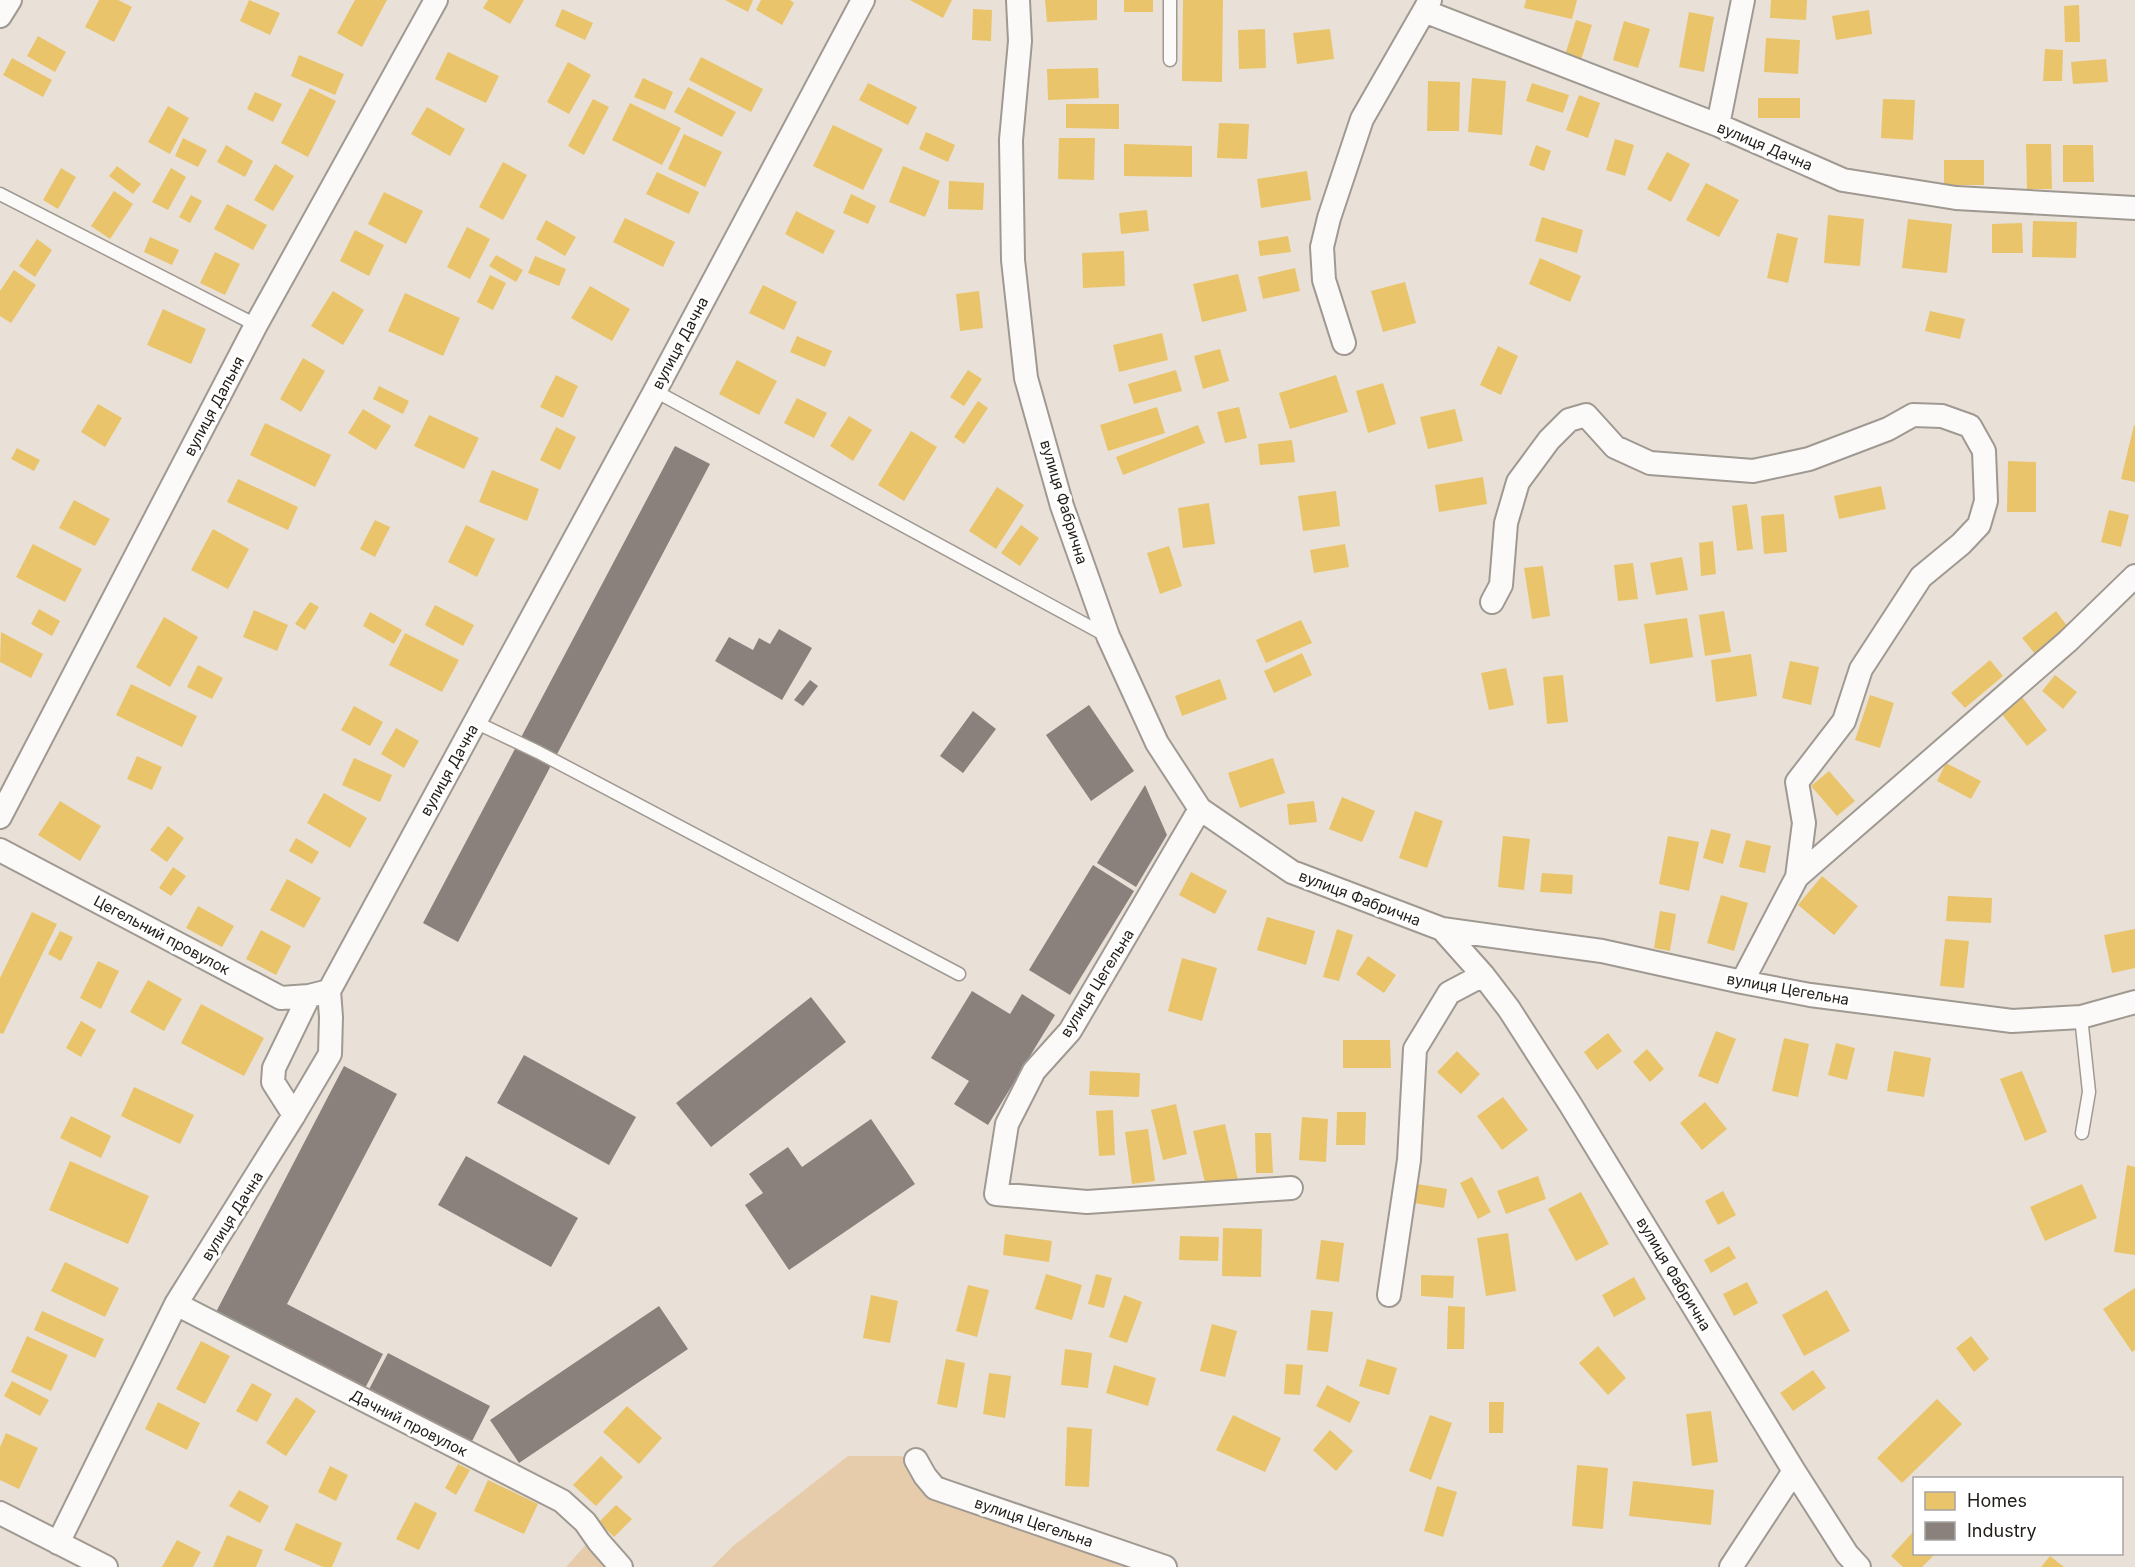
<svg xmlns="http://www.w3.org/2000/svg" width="2135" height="1567" viewBox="0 0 2135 1567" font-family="Inter,sans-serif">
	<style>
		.green { fill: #e6ccab }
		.homes { fill: #e9c46a }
		.industry { fill: #8a817c }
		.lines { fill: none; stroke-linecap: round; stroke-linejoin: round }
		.service-casing { stroke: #9f9992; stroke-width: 15 }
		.minor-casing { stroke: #9f9992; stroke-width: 26 }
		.service { stroke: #fcfaf9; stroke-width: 12 }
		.minor { stroke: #fcfaf9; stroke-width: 22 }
		.labels { text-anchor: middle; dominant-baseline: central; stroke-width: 6; stroke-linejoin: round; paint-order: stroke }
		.street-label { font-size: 15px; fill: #211c16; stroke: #fff }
	</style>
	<rect width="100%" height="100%" fill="#e9e1d8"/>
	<path class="green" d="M848,1456H901L1091,1549L1133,1567H712L733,1546Z
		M590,1540L624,1567H566Z"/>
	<path class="homes" d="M99,0H118L132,7L114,42L85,27Z
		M249,0L280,13L270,35L240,21Z
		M355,0H387L362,47L337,33Z
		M488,0H524L510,24L483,8Z
		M725,0H753L748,12Z
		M761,0H790L794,3L782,25L756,10Z
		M910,0H952L943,18Z
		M1045,0H1097V20L1047,22Z
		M1124,0H1153V12H1124Z
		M1183,0H1223L1222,82L1182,81Z
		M1526,0H1577L1572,19L1524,8Z
		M1771,0H1807L1806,20L1770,18Z
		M2079,5L2080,42H2065L2064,6Z
		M562,9L593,23L585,40L555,26Z
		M973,9L992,10L991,41L972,40Z
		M1869,10L1872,34L1836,40L1832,16Z
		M1689,12L1714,17L1704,72L1679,67Z
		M1576,20L1592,25L1581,60L1565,55Z
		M1624,21L1650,29L1638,68L1613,60Z
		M1265,29L1266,68L1239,69L1238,30Z
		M1330,29L1334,59L1297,64L1293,33Z
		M38,36L66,52L55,72L27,56Z
		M1766,38L1800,40L1798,74L1764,72Z
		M2045,49L2063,50L2062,81H2043Z
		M448,52L499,76L486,103L435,79Z
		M299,55L344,74L335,95L291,76Z
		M701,57L763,89L751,112L689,80Z
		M12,58L52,80L43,97L3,75Z
		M2106,59L2108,82L2073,84L2071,62Z
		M568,62L591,75L569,114L547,102Z
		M1098,68L1099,98L1048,100L1047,69Z
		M643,78L673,92L665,110L634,97Z
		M1472,78L1506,81L1502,135L1468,132Z
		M1428,81L1460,82L1459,131H1427Z
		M868,83L917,107L908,125L859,100Z
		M1532,83L1569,95L1563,113L1526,101Z
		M688,87L736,112L722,137L674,112Z
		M310,88L336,101L308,157L281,143Z
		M255,92L282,104L273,122L247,109Z
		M1579,95L1600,103L1588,138L1566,130Z
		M1758,98H1800V118H1758Z
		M593,99L609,107L584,155L568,146Z
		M1883,99L1915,100L1913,140L1881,138Z
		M630,103L681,128L662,165L612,140Z
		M1066,104H1119V129L1066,128Z
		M168,106L189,118L170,154L148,142Z
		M427,107L465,129L450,156L411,134Z
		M1219,123L1249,124L1247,159L1217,158Z
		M833,125L883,149L863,190L813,166Z
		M926,132L955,145L948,162L919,149Z
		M684,134L722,152L705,187L668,169Z
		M183,138L207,150L198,167L175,156Z
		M1059,138H1095L1094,180L1058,179Z
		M1615,139L1634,145L1625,176L1606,170Z
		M1124,144L1192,146V177L1124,176Z
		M2026,144H2051L2052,189H2027Z
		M226,145L253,161L245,177L217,162Z
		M1536,145L1551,151L1544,171L1529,165Z
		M2063,145H2093L2094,182H2063Z
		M1667,152L1690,164L1671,202L1647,189Z
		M1944,160H1984V185H1944Z
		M503,162L527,175L503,220L479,207Z
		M275,164L294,176L273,211L254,200Z
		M117,166L141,184L133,194L109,176Z
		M903,166L940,181L925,217L889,202Z
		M61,168L76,177L58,209L43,200Z
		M171,168L186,177L168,210L152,202Z
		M1307,171L1311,200L1261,208L1257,179Z
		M657,172L699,192L689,214L646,194Z
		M949,181L984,183L983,210L948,209Z
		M1706,183L1739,200L1719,237L1686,220Z
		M114,191L133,204L110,239L91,226Z
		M384,192L423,211L406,244L368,224Z
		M851,194L876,206L868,224L843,213Z
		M191,195L202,201L190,223L179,217Z
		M227,204L267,225L253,250L214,229Z
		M1147,210L1149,231L1121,234L1119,213Z
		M796,211L835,231L823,254L785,234Z
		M1828,215L1864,219L1860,266L1824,263Z
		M1542,217L1583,230L1577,253L1535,241Z
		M625,218L675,242L663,267L613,242Z
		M1908,219L1952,224L1947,273L1902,268Z
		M546,220L576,237L565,256L536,239Z
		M2033,221L2077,222L2076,258L2032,257Z
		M2022,223L2023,253H1992V224Z
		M467,227L490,239L470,279L447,267Z
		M355,230L384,245L369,276L340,261Z
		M1777,233L1798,238L1788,283L1767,278Z
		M1288,236L1291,252L1260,256L1258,241Z
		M150,237L179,250L172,265L144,252Z
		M37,239L52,250L35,277L19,266Z
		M1124,251L1125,286L1083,288L1082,253Z
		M215,252L240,264L225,295L200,283Z
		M496,255L523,270L516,282L489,266Z
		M535,256L566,269L559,286L528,273Z
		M1540,258L1581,276L1570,302L1529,284Z
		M1295,268L1300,291L1263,299L1258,277Z
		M14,270L36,285L11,323L0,316V291Z
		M1238,274L1247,311L1202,322L1193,284Z
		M490,275L506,283L493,310L477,302Z
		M1405,282L1416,323L1383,332L1371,291Z
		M763,285L797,302L784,330L749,313Z
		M590,286L630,309L612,341L571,318Z
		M333,291L364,310L343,345L311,326Z
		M979,291L983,328L960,331L956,294Z
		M405,293L460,318L443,356L388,331Z
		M163,309L206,329L191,364L147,345Z
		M1930,311L1965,319L1960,339L1925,331Z
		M1162,333L1168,360L1119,372L1113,345Z
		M797,336L832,351L825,367L790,352Z
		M1498,346L1518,356L1501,395L1480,385Z
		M1220,349L1229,381L1203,389L1194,356Z
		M303,358L325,371L301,412L280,399Z
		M737,360L777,381L759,415L719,394Z
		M968,370L982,379L964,406L950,397Z
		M1176,370L1182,391L1134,404L1128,384Z
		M556,375L578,386L563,418L540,407Z
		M1336,375L1348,412L1290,429L1279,393Z
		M1383,383L1396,424L1368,433L1356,391Z
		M379,386L409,401L403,414L373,399Z
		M797,398L827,413L814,438L784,423Z
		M978,401L988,408L964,444L954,437Z
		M98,404L122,418L105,447L81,432Z
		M1157,407L1165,433L1108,451L1100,425Z
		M1239,407L1247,438L1225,443L1217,412Z
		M363,409L391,426L376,450L348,433Z
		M1455,409L1463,441L1428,449L1420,417Z
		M429,415L479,438L464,469L414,446Z
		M849,416L872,430L853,461L830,446Z
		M265,423L331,455L315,487L250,455Z
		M1198,425L1205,443L1123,475L1116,457Z
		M2134,425L2135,426V482L2121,479Z
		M556,427L576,437L560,470L540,460Z
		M911,431L937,447L904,501L878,485Z
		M1292,440L1295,462L1260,465L1258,444Z
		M17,448L40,460L34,471L11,459Z
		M2008,461L2036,462V512H2007Z
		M492,470L539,489L527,521L479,502Z
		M1483,477L1487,504L1439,512L1435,485Z
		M238,479L298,507L288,530L227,502Z
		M1881,486L1886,509L1839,519L1834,496Z
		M997,487L1024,505L996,549L969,531Z
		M1336,491L1340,526L1303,531L1298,496Z
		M74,500L110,519L95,546L59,528Z
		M1209,503L1215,544L1183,548L1178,508Z
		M1747,504L1753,549L1737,551L1732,506Z
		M2109,510L2129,515L2121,547L2101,542Z
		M1784,514L1787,552L1764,554L1761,516Z
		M375,520L390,527L375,557L360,549Z
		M466,525L495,539L477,577L448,562Z
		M1021,525L1039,538L1020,566L1001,553Z
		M213,529L249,549L228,589L191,570Z
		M1713,541L1716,574L1701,576L1699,543Z
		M33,544L82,569L65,602L16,577Z
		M1345,544L1349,567L1314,573L1310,550Z
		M1169,546L1182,586L1160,594L1147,553Z
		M1682,557L1688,590L1656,595L1650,563Z
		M1633,563L1638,599L1618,601L1614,565Z
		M1543,566L1550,616L1532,619L1524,568Z
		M310,602L319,607L305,630L295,624Z
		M435,605L474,625L463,646L425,625Z
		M39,609L60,621L52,636L31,624Z
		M254,610L288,625L277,651L243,637Z
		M1724,611L1731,652L1705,656L1699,615Z
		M2056,611L2068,627L2035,654L2022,638Z
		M370,612L402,630L394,644L363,626Z
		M164,617L198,637L170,687L136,667Z
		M1687,618L1693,657L1650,664L1644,624Z
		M1301,620L1312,643L1266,663L1256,640Z
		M1,632L43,654L31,678L0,662Z
		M405,633L459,660L442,692L389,665Z
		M1302,653L1312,675L1274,693L1264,671Z
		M1751,654L1757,696L1716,702L1711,660Z
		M1990,660L2003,676L1965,708L1951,693Z
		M1790,661L1819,667L1811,705L1782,698Z
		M198,665L223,678L212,699L187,687Z
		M1506,668L1514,705L1489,710L1481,673Z
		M1563,675L1568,722L1547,724L1543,677Z
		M2055,675L2077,692L2063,709L2042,691Z
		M1220,679L1227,699L1182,716L1175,696Z
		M131,684L197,716L182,747L116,715Z
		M1870,695L1894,703L1880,748L1855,740Z
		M2022,697L2047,730L2027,746L2001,713Z
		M354,706L383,722L370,746L341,730Z
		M396,728L419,741L404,768L381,754Z
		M137,756L162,767L152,790L127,779Z
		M354,758L392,775L380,802L342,785Z
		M1273,758L1285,793L1240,808L1228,773Z
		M1946,763L1981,781L1971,799L1937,781Z
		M1829,771L1855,801L1837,816L1811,786Z
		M324,793L367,818L350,848L307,823Z
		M1342,797L1375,811L1362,842L1329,829Z
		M60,801L101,826L80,861L38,835Z
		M1314,801L1317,822L1289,825L1287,804Z
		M1415,811L1443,821L1427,868L1399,858Z
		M168,826L184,838L167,862L150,850Z
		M1711,829L1731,834L1723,864L1703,858Z
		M1503,836L1530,839L1524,890L1498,887Z
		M1668,836L1699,842L1689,891L1659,884Z
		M296,838L319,852L312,864L289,851Z
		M1746,840L1771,846L1765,873L1739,867Z
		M173,867L186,876L171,896L159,888Z
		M1191,872L1227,891L1215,914L1179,895Z
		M1542,873L1573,875L1572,894L1540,892Z
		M1822,876L1858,906L1834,935L1798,905Z
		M287,879L321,898L304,928L270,910Z
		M1721,895L1748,903L1734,951L1707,943Z
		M1948,896L1992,898L1991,923L1946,921Z
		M198,906L234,926L222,947L186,928Z
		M1660,911L1676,914L1670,951L1654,948Z
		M32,912L57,924L3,1034L0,1033V978Z
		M1267,917L1315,931L1306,965L1257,950Z
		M1337,929L1353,935L1339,981L1323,977Z
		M2135,929V968L2112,973L2104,935Z
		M261,930L291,946L276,975L246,959Z
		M60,931L73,937L61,961L48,954Z
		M1945,939L1969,941L1964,988L1940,986Z
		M1368,956L1396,975L1384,993L1356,974Z
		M1182,958L1217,968L1202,1021L1168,1011Z
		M98,961L119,971L101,1009L80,998Z
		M148,980L182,999L164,1031L130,1012Z
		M201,1004L264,1038L244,1076L181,1043Z
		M81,1021L96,1030L81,1057L66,1048Z
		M1716,1031L1736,1039L1718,1084L1698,1076Z
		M1608,1033L1622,1051L1597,1070L1584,1052Z
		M1784,1038L1809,1044L1798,1097L1772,1091Z
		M1343,1040H1390L1391,1068H1343Z
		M1836,1043L1855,1048L1847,1080L1828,1075Z
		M1647,1049L1664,1069L1650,1082L1633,1062Z
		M1457,1051L1480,1074L1461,1094L1437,1072Z
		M1894,1051L1931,1058L1924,1097L1887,1091Z
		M1090,1071L1140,1073L1139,1097L1089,1095Z
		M2022,1071L2047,1132L2025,1141L2000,1079Z
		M134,1087L194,1115L180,1144L121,1116Z
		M1503,1097L1528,1130L1502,1150L1477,1116Z
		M1705,1102L1727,1129L1702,1150L1680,1123Z
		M1176,1104L1187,1154L1163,1160L1151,1110Z
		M1113,1110L1115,1155L1099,1156L1096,1111Z
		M1337,1112H1366L1365,1145H1336Z
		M71,1116L111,1136L101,1158L60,1138Z
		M1302,1117L1328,1119L1326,1162L1299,1160Z
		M1225,1124L1238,1180L1206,1187L1193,1131Z
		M1148,1129L1155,1181L1132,1184L1125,1132Z
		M1255,1133H1271L1273,1173H1256Z
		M70,1161L149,1196L128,1244L49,1210Z
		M2127,1165L2135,1167V1255L2114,1252Z
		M1538,1176L1546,1199L1506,1214L1497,1191Z
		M1472,1177L1491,1212L1478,1219L1460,1183Z
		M1417,1184L1447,1189L1444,1208L1414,1203Z
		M2082,1184L2097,1218L2045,1241L2030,1207Z
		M1723,1191L1736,1215L1718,1225L1705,1201Z
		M1581,1192L1609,1244L1576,1261L1548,1209Z
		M1223,1228L1262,1229L1261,1277L1222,1276Z
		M1508,1233L1516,1291L1486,1296L1477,1238Z
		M1005,1234L1052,1241L1049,1262L1003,1255Z
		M1180,1236L1219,1237L1218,1261L1179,1260Z
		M1321,1240L1344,1243L1339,1282L1316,1279Z
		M1729,1246L1736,1258L1711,1273L1704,1260Z
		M65,1262L119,1288L105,1317L51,1291Z
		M1046,1274L1082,1285L1072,1320L1035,1309Z
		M1096,1274L1112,1278L1104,1308L1088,1304Z
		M1421,1275L1454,1276L1453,1298L1421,1296Z
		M1634,1277L1646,1299L1614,1317L1602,1295Z
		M1747,1282L1758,1303L1734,1316L1723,1294Z
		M968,1285L989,1290L977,1337L956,1331Z
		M2135,1288V1350L2132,1352L2103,1309Z
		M1827,1290L1850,1331L1804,1356L1782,1315Z
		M871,1295L898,1301L890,1343L863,1338Z
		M1124,1295L1142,1302L1127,1343L1109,1337Z
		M1448,1306L1465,1307L1464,1349H1447Z
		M1311,1310L1333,1312L1328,1352L1307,1350Z
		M42,1311L104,1339L95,1358L34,1330Z
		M1212,1324L1237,1331L1225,1377L1200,1371Z
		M27,1336L68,1355L51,1391L11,1372Z
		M1971,1336L1989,1359L1974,1372L1956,1348Z
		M201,1341L230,1356L205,1404L176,1389Z
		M1598,1346L1626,1378L1608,1395L1579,1363Z
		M1065,1349L1092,1353L1088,1388L1061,1385Z
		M946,1359L965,1363L957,1408L937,1404Z
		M1367,1359L1397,1368L1389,1395L1359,1386Z
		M1286,1364L1303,1365L1300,1395L1284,1394Z
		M1114,1365L1156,1378L1148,1406L1106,1393Z
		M1813,1370L1826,1388L1793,1411L1780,1393Z
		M989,1373L1011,1376L1005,1418L983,1414Z
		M12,1381L49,1400L40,1416L4,1396Z
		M252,1383L272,1394L257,1422L236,1411Z
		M1327,1385L1360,1402L1350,1423L1316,1406Z
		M296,1397L316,1411L286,1456L266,1443Z
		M1937,1399L1962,1424L1902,1483L1877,1458Z
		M158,1402L200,1423L187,1450L145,1429Z
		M1489,1402H1504L1503,1433H1489Z
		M627,1406L662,1438L639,1464L603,1432Z
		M1711,1411L1718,1462L1692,1466L1686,1414Z
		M1233,1415L1281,1438L1265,1472L1216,1450Z
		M1430,1415L1452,1423L1431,1480L1409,1471Z
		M1067,1427L1092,1429L1089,1487L1065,1486Z
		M1330,1430L1353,1451L1336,1471L1313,1450Z
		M6,1433L38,1448L19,1489L0,1480V1447Z
		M601,1456L623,1477L596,1506L573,1485Z
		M458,1464L470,1470L456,1495L445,1488Z
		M1577,1465L1608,1468L1603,1529L1572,1526Z
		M330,1466L348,1475L336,1501L318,1492Z
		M488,1480L538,1504L524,1534L474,1511Z
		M1633,1481L1714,1490L1711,1525L1629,1516Z
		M1437,1486L1457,1492L1443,1537L1424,1531Z
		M239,1490L269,1506L260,1523L229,1506Z
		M415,1502L437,1513L419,1550L396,1539Z
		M616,1505L632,1519L614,1537L599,1522Z
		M296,1523L342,1543L332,1567H323L284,1550Z
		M1914,1531V1554H1935L1922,1567H1903L1891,1556Z
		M227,1535L263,1550L256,1567H213Z
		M177,1540L201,1552L193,1567H162Z
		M2050,1556L2064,1567H2041Z"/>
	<path class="industry" d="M675,446L710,464L458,942L423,923Z
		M779,629L812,648L782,700L715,661L729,637L753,650L759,638L770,644Z
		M810,680L818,686L803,706L794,700Z
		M1089,705L1134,771L1091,801L1046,735Z
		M973,711L996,729L963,773L940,756Z
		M1145,785L1167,835L1136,887L1097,863Z
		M1093,865L1134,891L1070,995L1029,970Z
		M972,991L1010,1014L1022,994L1055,1015L988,1125L954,1104L969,1081L931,1058Z
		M811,997L846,1042L711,1147L676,1103Z
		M524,1055L636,1117L609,1165L497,1103Z
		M344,1066L397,1094L287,1304L383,1354L363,1392L215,1314Z
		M871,1119L915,1184L789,1270L745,1205L763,1193L749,1174L788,1147L802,1167Z
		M466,1156L578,1218L551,1267L438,1205Z
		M659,1306L688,1349L519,1463L490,1420Z
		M388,1353L490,1406L468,1449L366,1395Z"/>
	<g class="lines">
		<g class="service-casing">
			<path id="service" d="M1170,60V0
				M0,194L256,325
				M655,391L1107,636
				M475,722L538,752L959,974
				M2081,1017L2089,1092L2082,1133"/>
		</g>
		<g class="minor-casing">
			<path id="minor" d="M1018,0L1020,41L1011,140L1013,260L1026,378L1062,506L1108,636L1157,743L1200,809L1292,872L1442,929L1483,975L1509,1009L1570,1104L1794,1471L1847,1554L1859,1567
				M1430,0L1424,11L1718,125L1843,180L1956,198L2135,208
				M0,16L10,0
				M1718,125L1743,0
				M1344,343L1324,280L1322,247L1329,218L1362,119L1424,11
				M1492,602L1501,585L1506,523L1518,482L1549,440L1569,420L1586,415L1615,447L1650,463L1753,471L1809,459L1888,429L1913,415L1942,416L1970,426L1984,451L1986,501L1979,525L1961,544L1921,577L1861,669L1844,721L1797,782L1804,823L1797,877
				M1200,809L1070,1031L1034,1071L1007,1124L996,1194L1087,1202L1291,1188
				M0,817L256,325L436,0
				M0,850L281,998L309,996L329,991
				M1442,929L1602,951L1742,982L1810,995L2012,1021L2081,1017L2135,1002
				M1742,982L1797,877L2068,641L2135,576
				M294,1115L273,1082L274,1068L309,996
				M1389,1295L1409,1160L1415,1049L1449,993L1483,975
				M176,1304L562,1501L585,1522L599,1542L621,1567
				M916,1460L925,1476L935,1488L1165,1567
				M0,1513L106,1567
				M58,1543L176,1304L294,1115L330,1054L331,1017L329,991L655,391L863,0
				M1731,1567L1794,1471"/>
		</g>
		<use href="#service" class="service"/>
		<use href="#minor" class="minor"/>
	</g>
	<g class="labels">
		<g class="street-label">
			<text transform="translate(1765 146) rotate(23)">вулиця Дачна</text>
			<text transform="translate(680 343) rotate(-62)">вулиця Дачна</text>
			<text transform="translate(214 406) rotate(-62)">вулиця Дальня</text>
			<text transform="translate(1064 502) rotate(73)">вулиця Фабрична</text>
			<text transform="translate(449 770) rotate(-61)">вулиця Дачна</text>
			<text transform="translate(1360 898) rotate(21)">вулиця Фабрична</text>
			<text transform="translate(162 935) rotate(28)">Цегельний провулок</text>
			<text transform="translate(1097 983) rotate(-58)">вулиця Цегельна</text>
			<text transform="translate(1788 989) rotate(10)">вулиця Цегельна</text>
			<text transform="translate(232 1216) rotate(-58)">вулиця Дачна</text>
			<text transform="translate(1674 1274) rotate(59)">вулиця Фабрична</text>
			<text transform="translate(409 1423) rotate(27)">Дачний провулок</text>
			<text transform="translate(1034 1522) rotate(19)">вулиця Цегельна</text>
		</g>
	</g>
	<rect x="1913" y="1477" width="210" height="78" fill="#ffffff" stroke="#a6a4a2" stroke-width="1.5"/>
	<rect x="1925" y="1492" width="30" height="18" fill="#e9c46a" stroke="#a6a4a2" stroke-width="1.5"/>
	<text x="1967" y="1507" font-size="18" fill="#211c16">Homes</text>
	<rect x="1925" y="1522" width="30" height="18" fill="#8a817c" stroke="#a6a4a2" stroke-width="1.5"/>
	<text x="1967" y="1537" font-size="18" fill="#211c16">Industry</text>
</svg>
